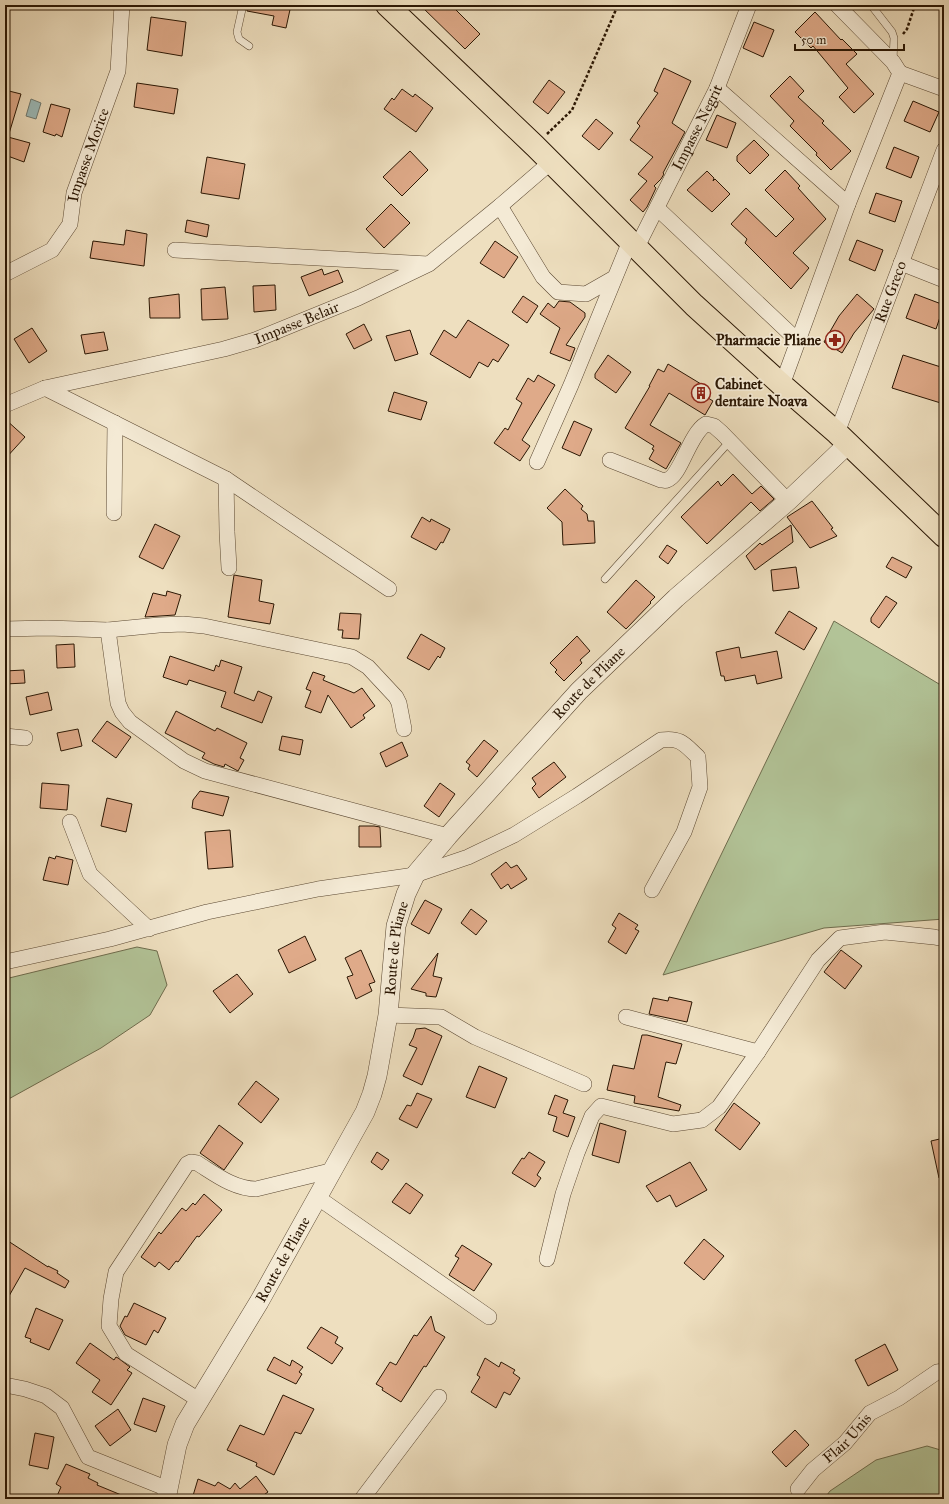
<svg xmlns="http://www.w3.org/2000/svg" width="949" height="1504" viewBox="0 0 949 1504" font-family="'IM FELL Great Primer',serif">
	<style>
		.green { fill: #b2c397; stroke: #6e6c4d }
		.water { fill: #9cbbba; stroke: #6e7971 }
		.building { fill: #dfaa89; stroke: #2a1603 }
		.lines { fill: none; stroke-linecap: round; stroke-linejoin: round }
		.service-casing { stroke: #5b4832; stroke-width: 8 }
		.minor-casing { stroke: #5b4832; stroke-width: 16 }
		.tertiary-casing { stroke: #5b4832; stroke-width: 20 }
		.primary-casing { stroke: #2a1603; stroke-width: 24 }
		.path { stroke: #2a1603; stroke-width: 2.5; stroke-dasharray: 3 2; stroke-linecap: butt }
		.service { stroke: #f4ead5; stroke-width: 7 }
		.minor { stroke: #f4ead5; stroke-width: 15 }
		.tertiary { stroke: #f4ead5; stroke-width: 19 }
		.primary { stroke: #eedfbf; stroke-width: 22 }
		.labels { text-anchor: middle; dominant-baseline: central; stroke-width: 3.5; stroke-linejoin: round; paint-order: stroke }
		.street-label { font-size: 15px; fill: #2a1603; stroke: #f4ead5 }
		.poi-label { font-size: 15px; font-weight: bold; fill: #2a1603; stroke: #f4ead5; text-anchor: end }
	</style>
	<rect width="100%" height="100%" fill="#eedfbf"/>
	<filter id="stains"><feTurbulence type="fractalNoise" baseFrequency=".005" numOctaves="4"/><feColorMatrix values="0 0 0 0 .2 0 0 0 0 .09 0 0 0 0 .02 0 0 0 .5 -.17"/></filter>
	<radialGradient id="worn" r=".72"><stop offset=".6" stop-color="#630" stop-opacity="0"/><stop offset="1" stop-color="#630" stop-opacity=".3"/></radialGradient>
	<path class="green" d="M834,621L944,687V919L824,928L663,975Z
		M137,947L157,951L167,985L150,1015L101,1048L5,1101V979Z
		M927,1446L944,1451V1499H824L830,1491L876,1460Z"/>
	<path class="water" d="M31,99L41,103L36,119L26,116Z"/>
	<path class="building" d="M248,5H291L286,28L272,25L274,16L247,11Z
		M420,5H451L480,34L465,49Z
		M815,12L841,40L842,39L857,54L846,64L874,94L854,113L839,97L848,88L813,46L811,48L795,32Z
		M151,17L186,22L182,56L147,50Z
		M754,22L774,30L763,57L743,48Z
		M664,68L691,81L672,123L685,132L663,173L664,174L661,179L654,186L656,188L647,207L643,212L630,200L647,181L638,174L653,157L630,140L640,126L637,123L658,93L654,91Z
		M790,76L804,91L798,97L824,121L822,123L851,151L831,170L816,155L817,153L790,126L794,121L770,96Z
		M549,80L565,92L548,114L533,102Z
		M137,83L178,89L174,114L134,107Z
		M402,89L413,97L415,94L433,108L416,132L384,109L392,98L394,100Z
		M5,90L21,94L8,137L30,143L24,162L5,155Z
		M913,101L939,112L930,132L904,121Z
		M51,104L70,109L62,137L56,134L55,136L43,132Z
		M717,115L736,123L727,148L706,140Z
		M596,119L613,133L599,150L582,136Z
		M754,140L769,155L750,174L737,161V156Z
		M894,147L919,157L911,178L886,168Z
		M410,151L428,170L402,196L383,177Z
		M207,157L245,164L239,199L201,193Z
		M785,170L800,186L798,188L826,219L793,253L809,268L791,289L745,243L747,239L731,224L746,208L776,237L794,219L765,190Z
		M707,171L714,178L713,181L715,179L730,194L712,212L687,190Z
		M876,193L902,201L895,222L869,213Z
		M391,204L410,223L384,248L366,229Z
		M187,220L209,225L207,237L185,232Z
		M126,230L147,234L144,266L90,258L93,241L124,245Z
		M857,240L883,250L875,271L849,260Z
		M495,241L518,257L504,278L480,263Z
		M322,269L324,275L338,270L343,282L309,296L301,277Z
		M275,285L276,310L254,312L253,286Z
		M225,287L228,319L202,320L201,289Z
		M179,294L180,318H150L149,298Z
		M857,294L874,309L854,333L842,353L824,342L839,316Z
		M915,294L944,305L936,329L906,318Z
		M523,296L538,306L527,323L512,312Z
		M559,301L570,302L585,313V317L566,345L575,348L570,361L550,353L560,328L540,314L548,303L554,308Z
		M468,320L509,345L498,362L493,359L488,367L479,362L470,378L430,354L444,330L456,338Z
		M364,324L372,340L354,349L346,334Z
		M32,328L47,351L29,363L14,339Z
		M410,330L418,354L395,361L386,336Z
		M104,332L108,350L85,354L81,335Z
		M608,355L631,372L616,393L595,378V374Z
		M903,355L944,368V404L892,388Z
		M668,364L701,384L700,386L708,391L705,396L713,401L705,415L669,393L650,425L681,443L666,469L649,459L654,450L652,449L654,446L625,428L650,386H649L658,369L664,372Z
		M538,375L555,385L522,440L530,446L520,461L494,443L505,428L508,430L522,403L516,399L528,378L534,382Z
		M394,392L427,402L421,420L388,411Z
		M5,419L25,437L5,459Z
		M574,421L592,429L580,456L562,448Z
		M733,474L752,494L761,486L774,499L760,511L751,502L707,544L681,517L718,481L721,486Z
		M565,489L583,506L581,509L587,514L588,521H594L595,543L563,545L562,522L547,508Z
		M812,501L833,528L831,529L837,536L810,548L787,517Z
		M422,517L430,522L431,519L450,529L443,543L441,542L436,550L411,537Z
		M155,524L180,536L163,569L139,557Z
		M791,525L793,542L755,570L746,556L760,543L762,545Z
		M667,545L677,551L668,564L659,557Z
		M892,557L912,567L906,578L886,567Z
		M796,567L799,588L773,591L771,570Z
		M234,575L262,580L259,601L274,604L270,624L228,617Z
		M636,580L655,597L650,602L651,603L626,629L607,612Z
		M167,591L181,595L175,615L145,617L153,593L166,596Z
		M886,596L897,603L879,628L871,622V618Z
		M789,611L817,628L804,650L775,633Z
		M340,613L361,614L359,639L342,638L343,630H338Z
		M421,634L445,648L440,658L438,656L429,670L407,658Z
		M577,636L590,651L580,660L582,663L564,681L555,672L557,670L550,663Z
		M74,644L75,667L57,668L56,645Z
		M739,647L741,658L777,651L782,678L757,684L755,675L725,681L724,676H721L716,652Z
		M170,656L214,671L216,665L219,667L221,660L242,667L234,693L254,701L258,691L272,697L262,723L221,707L226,692L189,680L187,685L163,677Z
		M24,670L25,683L5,684V671Z
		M313,672L325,676L323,680L354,693L362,688L375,706L363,715L365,718L351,728L328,695L321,713L305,707L311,691L306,689Z
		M48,692L52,710L30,715L26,697Z
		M176,711L215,731L217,728L247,743L240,758L244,760L238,771L225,764L224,767L214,764L202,758L205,753L165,733Z
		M107,721L131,737L116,758L92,741Z
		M78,729L82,746L61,751L57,733Z
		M282,736L303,740L300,755L279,750Z
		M484,740L498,751L477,777L468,769L470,765L466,762Z
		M402,742L408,756L386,767L380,753Z
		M554,762L566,777L539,798L532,788L536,784L532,778Z
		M42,783L69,785L67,810L40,808Z
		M440,783L455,794L439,817L424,806Z
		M200,791L229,797L223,816L192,808L193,800Z
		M107,798L132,804L126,832L101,826Z
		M359,826H374L380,827L381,847H359Z
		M230,830L233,867L208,869L205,832Z
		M56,856L73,860L68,885L43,880L49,857L55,859Z
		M506,862L511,868L517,865L527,879L511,889L508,884L501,889L491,874Z
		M425,900L442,909L429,934L411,924Z
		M471,909L487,921L476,935L461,923Z
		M619,913L638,925L635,929L639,931L626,954L608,942L616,928L612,925Z
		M305,936L316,960L289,973L278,950Z
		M361,950L375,982L369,984L372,991L356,999L347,977L353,975L345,958Z
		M841,950L862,966L845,989L824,972Z
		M438,953L433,976L442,978L436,997L426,996V993L411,989Z
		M237,974L253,994L230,1013L213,991Z
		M669,997L692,1002L687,1022L649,1014L653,998L668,1001Z
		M425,1028L442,1036L422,1085L403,1076L417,1048L409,1045L413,1038L416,1029Z
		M642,1035H647L682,1044L676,1064L666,1062L658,1097L681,1105L679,1111L634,1103L635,1096L607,1090L613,1065L634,1069Z
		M479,1066L507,1078L495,1108L466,1097Z
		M256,1081L279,1099L261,1123L238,1104Z
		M417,1093L432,1099L417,1128L399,1119L407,1105L411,1106Z
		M555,1095L568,1100L563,1113L575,1117L568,1137L553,1131L557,1117L548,1114Z
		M734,1103L760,1123L740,1150L715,1130Z
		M600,1123L626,1131L619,1163L592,1155Z
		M219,1125L243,1143L224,1170L200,1153Z
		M944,1138V1178H939L931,1141Z
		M377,1152L389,1160L382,1170L371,1162Z
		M529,1152L545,1162L537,1175L541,1178L535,1187L512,1173L522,1158L524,1159Z
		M690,1162L707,1190L676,1207L670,1195L657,1202L646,1186Z
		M406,1183L423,1195L410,1214L392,1202Z
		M204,1194L222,1210L199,1237L197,1236L178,1262L176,1261L169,1270L159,1262L155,1267L141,1257L159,1232L161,1234L182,1208L186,1211L193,1203L195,1205Z
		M5,1239L48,1267V1266L58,1271L57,1273L69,1281L65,1288L25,1268L5,1303Z
		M704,1239L724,1256L704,1280L684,1263Z
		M462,1245L492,1264L474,1291L449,1275L459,1258L455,1256Z
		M134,1303L166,1318L158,1333L154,1330L146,1345L125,1335L120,1326L125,1316L127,1317Z
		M36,1308L63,1320L49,1350L30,1342L31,1339L25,1337Z
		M431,1316L435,1331L445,1337L426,1367L424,1366L401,1402L382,1390L383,1388L376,1384L390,1362L396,1365L414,1335L417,1336Z
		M321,1327L338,1337L335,1343L343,1348L332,1364L307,1348Z
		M90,1343L114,1360L116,1357L118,1358L130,1367L127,1370L132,1373L111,1405L92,1392L100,1380L76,1363Z
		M885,1344L898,1370L868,1386L855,1360Z
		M274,1357L290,1366L292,1360L303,1367L299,1372L302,1374L296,1384L267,1370Z
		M485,1358L499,1367L501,1362L515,1370L513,1373L520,1378L510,1395L504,1392L496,1408L471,1392L480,1377L477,1375Z
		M283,1395L314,1409L301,1434L295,1432L274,1475L256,1466L257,1463L227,1450L240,1425L264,1435Z
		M143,1398L165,1406L156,1432L134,1424Z
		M118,1409L131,1430L110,1446L95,1426Z
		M795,1430L809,1445L786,1467L772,1452Z
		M35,1433L54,1437L48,1469L29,1465Z
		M66,1464L90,1474L88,1478L98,1483L97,1485L131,1499H64L57,1496L61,1487L56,1484Z
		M256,1476L268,1492L258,1499H192L198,1479L215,1486L218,1482L230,1489L235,1483L240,1489Z"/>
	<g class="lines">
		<g class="service-casing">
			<path id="service" d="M243,5L237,32L239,39L249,46
				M871,5L892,32L894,38L893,60
				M605,579L730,441"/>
		</g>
		<g class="minor-casing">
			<g id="minor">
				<path d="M900,73L944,89"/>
				<path d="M717,88L848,204"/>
				<path d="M500,206L543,277L558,292L586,294L614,278"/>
				<path d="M657,208L798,341"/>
				<path id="s1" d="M637,247L717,88L749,5"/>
				<path d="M175,250L428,264"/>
				<path d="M901,263L944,280"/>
				<path id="s2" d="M5,274L52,250L70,224L74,193L118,71L122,5"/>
				<path d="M782,385L848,204L900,73L893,62L837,5"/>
				<path d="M45,388L226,479L389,589"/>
				<path id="s3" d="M5,405L45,388L224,349L255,340L358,298L429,264L500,206L551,162"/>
				<path id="s4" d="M837,433L944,150"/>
				<path d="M610,460L661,480C663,480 665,481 667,480C681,476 689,434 706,424L714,426L722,433L788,501"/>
				<path d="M537,462L571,385L630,241"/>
				<path d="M226,479L227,532L229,568"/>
				<path d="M114,513L115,423"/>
				<path d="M5,629L47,628L108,630L159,625L183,624L204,626L352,657L368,667L396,697L399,703L404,729"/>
				<path d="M108,630L118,703L122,712L130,722L184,761L205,771L448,836"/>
				<path d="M5,736L25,738"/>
				<path d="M70,822L90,874L149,929"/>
				<path d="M5,962L110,939L207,912L318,889L415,875L468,857L514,835L577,796L661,740C681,737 685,745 698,757L700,787L684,832L652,890"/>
				<path d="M388,1015L441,1017L475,1037L584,1084"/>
				<path d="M626,1017L758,1052"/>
				<path d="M317,1197L489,1317"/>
				<path d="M547,1259L563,1194L577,1153L592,1116L601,1106L673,1124L702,1120L719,1107L758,1052L818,960L840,938L885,932L934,937L944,939"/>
				<path d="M5,1385L25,1389L46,1396L62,1408L88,1457L168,1489"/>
				<path d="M199,1400L126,1354L109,1326L111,1299L116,1272L187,1164L191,1162L197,1163C215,1174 234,1189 256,1189L334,1170"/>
				<path id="s5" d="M798,1489L813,1470L845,1443L870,1413L899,1398L937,1372L944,1371"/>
				<path d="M362,1499L439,1397"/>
			</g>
		</g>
		<g class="tertiary-casing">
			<g id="tertiary">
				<path id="s6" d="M166,1499L177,1445L185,1424L259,1302L365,1112L372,1094L377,1076L388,1015L396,926L406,894L415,875L448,836L579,691L676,598L788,501L848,444"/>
			</g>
		</g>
		<g class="primary-casing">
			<path id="primary" d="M387,5L535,146L694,305L782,385L837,433L944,536"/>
		</g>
		<path class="path" d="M903,34L907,29L915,5
			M547,134L572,110L618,5"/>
		<use href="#service" class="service"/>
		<use href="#minor" class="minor"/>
		<use href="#tertiary" class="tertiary"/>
		<use href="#primary" class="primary"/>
	</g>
	<defs>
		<g id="pharmacy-ring" transform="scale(1)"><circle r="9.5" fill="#f4ead5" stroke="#8f2418" stroke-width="1.5"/><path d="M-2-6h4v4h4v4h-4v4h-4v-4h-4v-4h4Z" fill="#8f2418"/></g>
		<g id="building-ring" transform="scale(1)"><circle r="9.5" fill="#f4ead5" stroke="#8f2418" stroke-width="1.5"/><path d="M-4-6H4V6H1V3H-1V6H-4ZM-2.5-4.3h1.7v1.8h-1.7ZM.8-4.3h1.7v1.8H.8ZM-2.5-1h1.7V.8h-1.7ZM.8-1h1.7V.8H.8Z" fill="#8f2418"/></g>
	</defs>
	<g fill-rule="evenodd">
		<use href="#pharmacy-ring" x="835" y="340"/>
		<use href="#building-ring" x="701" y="393"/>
	</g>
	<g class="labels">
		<g class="street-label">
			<text stroke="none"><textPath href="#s1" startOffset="134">Impasse Negrit</textPath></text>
			<text stroke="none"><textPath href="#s2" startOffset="156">Impasse Morice</textPath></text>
			<text stroke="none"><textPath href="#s4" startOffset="151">Rue Greco</textPath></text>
			<text stroke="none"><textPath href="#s3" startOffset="304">Impasse Belair</textPath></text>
			<text stroke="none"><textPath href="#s6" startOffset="941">Route de Pliane</textPath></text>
			<text stroke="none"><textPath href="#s6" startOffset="605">Route de Pliane</textPath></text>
			<text stroke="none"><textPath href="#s6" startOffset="269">Route de Pliane</textPath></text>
			<text stroke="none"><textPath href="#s5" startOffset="71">Flair Unis</textPath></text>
		</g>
		<g class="poi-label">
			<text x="821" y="340">Pharmacie Pliane</text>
			<text x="715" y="384" text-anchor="start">Cabinet<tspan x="715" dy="17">dentaire Noava</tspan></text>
		</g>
	</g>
	<rect width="949" height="1504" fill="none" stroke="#eedfbf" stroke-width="20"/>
	<rect x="6" y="6" width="937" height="1492" fill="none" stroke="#2a1603" stroke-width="2"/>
	<rect x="10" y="10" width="929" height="1484" fill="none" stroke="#2a1603"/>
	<path d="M795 44v6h109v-6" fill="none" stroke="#2a1603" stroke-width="2"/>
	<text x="801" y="44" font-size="12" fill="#2a1603" stroke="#f4ead5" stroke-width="3" paint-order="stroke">50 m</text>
	<rect width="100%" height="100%" filter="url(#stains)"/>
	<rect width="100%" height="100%" fill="url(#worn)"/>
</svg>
